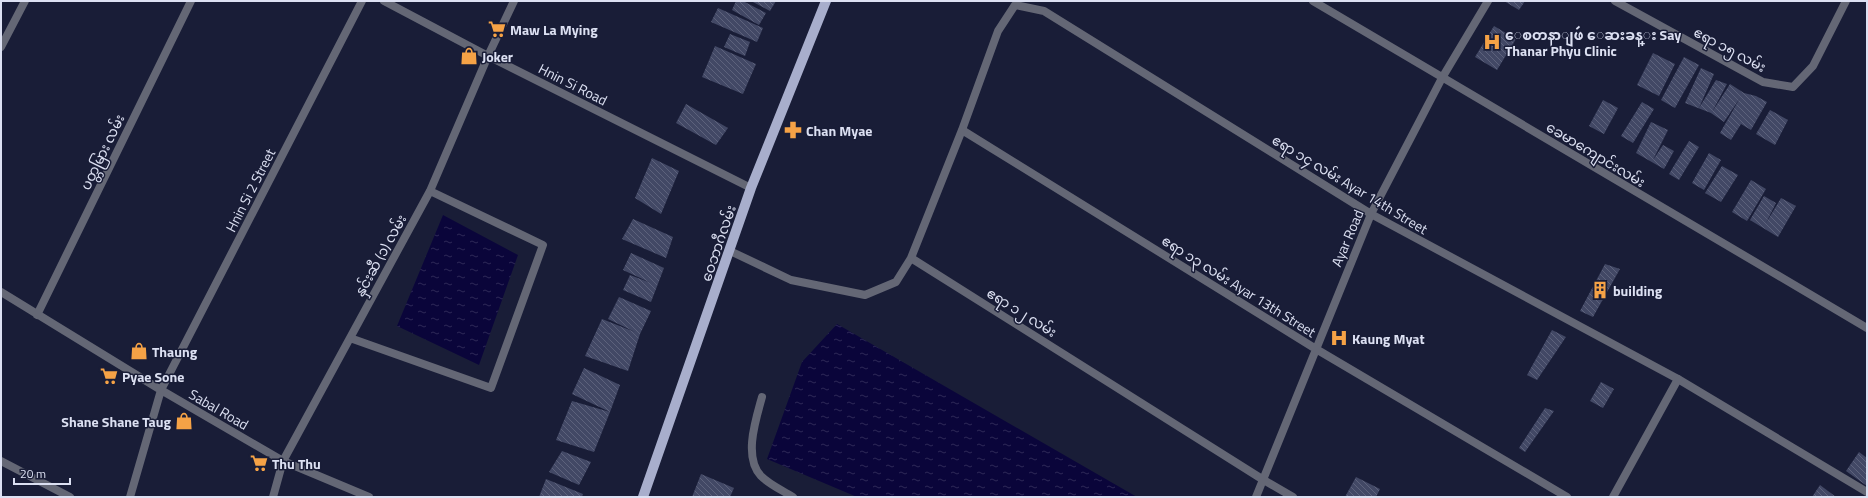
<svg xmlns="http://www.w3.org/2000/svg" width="1868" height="498" viewBox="0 0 1868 498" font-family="'Titillium Web','Noto Sans Myanmar',sans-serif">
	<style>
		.water { fill: url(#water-ripples) }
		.building { fill: url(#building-back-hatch) }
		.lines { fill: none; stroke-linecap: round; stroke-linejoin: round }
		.service { stroke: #646775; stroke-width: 8 }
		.minor { stroke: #646775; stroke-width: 8 }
		.tertiary { stroke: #646775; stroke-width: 8 }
		.primary { stroke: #a8aecc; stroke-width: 10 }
		.labels { text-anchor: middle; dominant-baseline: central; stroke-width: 3; stroke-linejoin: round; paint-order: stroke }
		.poi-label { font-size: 14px; font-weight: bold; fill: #dce0f2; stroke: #191d37; text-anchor: start }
		.street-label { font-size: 14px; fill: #dce0f2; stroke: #191d37 }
	</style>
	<defs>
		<pattern id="water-ripples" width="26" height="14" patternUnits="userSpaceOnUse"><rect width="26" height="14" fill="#0a053a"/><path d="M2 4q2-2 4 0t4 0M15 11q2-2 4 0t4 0" fill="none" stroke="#2d2957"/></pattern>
		<pattern id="building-back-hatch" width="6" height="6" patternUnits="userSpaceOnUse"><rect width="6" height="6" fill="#424865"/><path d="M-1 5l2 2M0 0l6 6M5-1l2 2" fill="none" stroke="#5d627c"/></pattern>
	</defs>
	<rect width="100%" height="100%" fill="#191d37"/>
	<path class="water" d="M443,215L518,255L479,365L397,326Z
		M837,324L1137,497H857L767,459L802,362Z"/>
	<path class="building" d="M736,1H743L766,13L759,25L732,10Z
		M751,1H776L770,11Z
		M1504,1H1525L1519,10Z
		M718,8L763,28L757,42L711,22Z
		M1494,26L1516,39L1497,70L1475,57Z
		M730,34L750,42L745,56L724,47Z
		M715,46L756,64L743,94L702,77Z
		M1653,53L1675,64L1659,96L1637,85Z
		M1684,57L1699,65L1675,108L1661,100Z
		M1701,68L1714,74L1699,108L1716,80L1727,84L1712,112L1730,84L1744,93L1756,96L1767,102L1751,130L1741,124L1731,140L1720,133L1740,98L1724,122L1711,113L1685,103Z
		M1603,100L1618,108L1604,134L1589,126Z
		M1642,102L1654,109L1633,143L1621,136Z
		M686,104L728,128L716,145L676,123Z
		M1770,110L1788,120L1775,145L1756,134Z
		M1651,122L1668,130L1653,160L1663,145L1674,151L1664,169L1636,153Z
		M1689,141L1699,147L1679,180L1669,174Z
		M1709,153L1721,160L1704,190L1692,183Z
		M652,158L679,171L661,214L635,198Z
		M1722,166L1738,175L1721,202L1705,193Z
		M1751,180L1766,189L1747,221L1732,212Z
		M1764,196L1776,203L1766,223L1781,198L1796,206L1778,237L1750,220Z
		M633,219L673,237L666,258L622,239Z
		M631,253L664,268L651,302L623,290L630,275L651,283L623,270Z
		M1605,264L1620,269L1593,317L1580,311Z
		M619,297L651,311L640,334L628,371L585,356L602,319L635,332L608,319Z
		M1552,330L1566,337L1537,380L1527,375Z
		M584,368L620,385L610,412L572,394Z
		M1601,382L1614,389L1603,408L1590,401Z
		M572,401L610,412L594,452L556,440Z
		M1545,408L1554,411L1525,452L1519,448Z
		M562,451L591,462L579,485L549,472Z
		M1859,452L1867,458V486L1846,471Z
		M701,474L734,488L730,497H692Z
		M1356,477L1380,489L1376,497H1345Z
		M546,479L583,494L582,497H539Z
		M1820,485L1836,497H1812Z"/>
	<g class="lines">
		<path class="service" d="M1678,379L1867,492"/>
		<path class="minor" d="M384,1L488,56L751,188
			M1615,1L1763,82L1793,87L1813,66L1846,1
			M1,47L25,1
			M962,130L1316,349L1567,497
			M730,251L791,280L865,295L896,282L911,258L1262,479L1293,497
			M911,258L962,130L998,31L1015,5L1044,11L1371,214L1678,379L1613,497
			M1,292L161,390L283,461L369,497
			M37,315L191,1
			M350,338L491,388L543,245L430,191
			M762,397C756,419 743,457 761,476C770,485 782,490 793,497
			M1,461L70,497
			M130,497L161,390L362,1
			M273,497L283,461L430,191L488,56L514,1
			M1256,497L1371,214L1442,78L1488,1"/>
		<path class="tertiary" d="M1313,1L1867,328"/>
		<path class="primary" d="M643,497L751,188L826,1"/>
	</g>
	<defs>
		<g id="supermarket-bare" transform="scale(1.38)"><path d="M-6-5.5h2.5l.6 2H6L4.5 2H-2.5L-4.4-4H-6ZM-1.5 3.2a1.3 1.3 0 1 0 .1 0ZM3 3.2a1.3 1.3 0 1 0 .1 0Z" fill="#f5a246" stroke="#191d37" stroke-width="2.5" paint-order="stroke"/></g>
		<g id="hospital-bare" transform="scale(1.38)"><path d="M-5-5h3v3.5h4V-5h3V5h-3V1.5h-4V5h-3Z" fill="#f5a246" stroke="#191d37" stroke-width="2.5" paint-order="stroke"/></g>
		<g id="shop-bare" transform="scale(1.38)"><path d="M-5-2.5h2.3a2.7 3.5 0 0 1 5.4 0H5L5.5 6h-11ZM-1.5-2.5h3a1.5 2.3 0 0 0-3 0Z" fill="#f5a246" stroke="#191d37" stroke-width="2.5" paint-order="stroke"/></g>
		<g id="pharmacy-bare" transform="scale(1.38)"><path d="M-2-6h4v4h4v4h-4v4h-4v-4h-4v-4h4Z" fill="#f5a246" stroke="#191d37" stroke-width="2.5" paint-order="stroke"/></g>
		<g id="building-bare" transform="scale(1.38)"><path d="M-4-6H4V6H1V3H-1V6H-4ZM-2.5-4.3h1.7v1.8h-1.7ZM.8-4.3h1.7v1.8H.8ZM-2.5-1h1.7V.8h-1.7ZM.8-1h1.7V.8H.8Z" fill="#f5a246" stroke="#191d37" stroke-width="2.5" paint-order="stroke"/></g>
	</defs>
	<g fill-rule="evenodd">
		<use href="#supermarket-bare" x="497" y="29"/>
		<use href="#hospital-bare" x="1492" y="42"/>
		<use href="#shop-bare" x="469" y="56"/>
		<use href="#pharmacy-bare" x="793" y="130"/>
		<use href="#building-bare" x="1600" y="290"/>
		<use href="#hospital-bare" x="1339" y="338"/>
		<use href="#shop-bare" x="139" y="351"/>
		<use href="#supermarket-bare" x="109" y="376"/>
		<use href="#shop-bare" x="184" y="421"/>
		<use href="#supermarket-bare" x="259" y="463"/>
	</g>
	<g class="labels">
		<g class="poi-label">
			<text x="510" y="29">Maw La Mying</text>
			<text x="1505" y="34">ေစတနာျဖဴ ေဆးခန္း Say<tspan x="1505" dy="16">Thanar Phyu Clinic</tspan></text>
			<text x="482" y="56">Joker</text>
			<text x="806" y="130">Chan Myae</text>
			<text x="1613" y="290">building</text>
			<text x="1352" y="338">Kaung Myat</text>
			<text x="152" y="351">Thaung</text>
			<text x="122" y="376">Pyae Sone</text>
			<text x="171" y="421" text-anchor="end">Shane Shane Taug</text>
			<text x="272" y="463">Thu Thu</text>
		</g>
		<g class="street-label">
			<text transform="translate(1730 49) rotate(28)">ဧရာ ၁၅ လမ်း</text>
			<text transform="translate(573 84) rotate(27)">Hnin Si Road</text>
			<text transform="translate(102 152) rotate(-64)">ပတ္တမြား လမ်း</text>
			<text transform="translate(1596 154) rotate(31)">ခေမာကျောင်းလမ်း</text>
			<text transform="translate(1350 184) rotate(31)">ဧရာ ၁၄ လမ်း Ayar 14th Street</text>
			<text transform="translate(250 190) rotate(-63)">Hnin Si 2 Street</text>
			<text transform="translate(1347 238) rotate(-67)">Ayar Road</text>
			<text transform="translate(718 243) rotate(-71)">ဝေဘာဂီလမ်း</text>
			<text transform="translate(380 255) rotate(-61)">နှင်းဆီ (၁) လမ်း</text>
			<text transform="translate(1239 286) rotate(32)">ဧရာ ၁၃ လမ်း Ayar 13th Street</text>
			<text transform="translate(1022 312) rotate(32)">ဧရာ ၁၂ လမ်း</text>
			<text transform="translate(219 409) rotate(30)">Sabal Road</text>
		</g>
	</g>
	<rect width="1868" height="498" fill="none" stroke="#dce0f2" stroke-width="4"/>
	<path d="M14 478v6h56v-6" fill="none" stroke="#dce0f2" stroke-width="2"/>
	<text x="20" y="478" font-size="12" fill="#dce0f2" stroke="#191d37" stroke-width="3" paint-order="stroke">20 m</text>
</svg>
